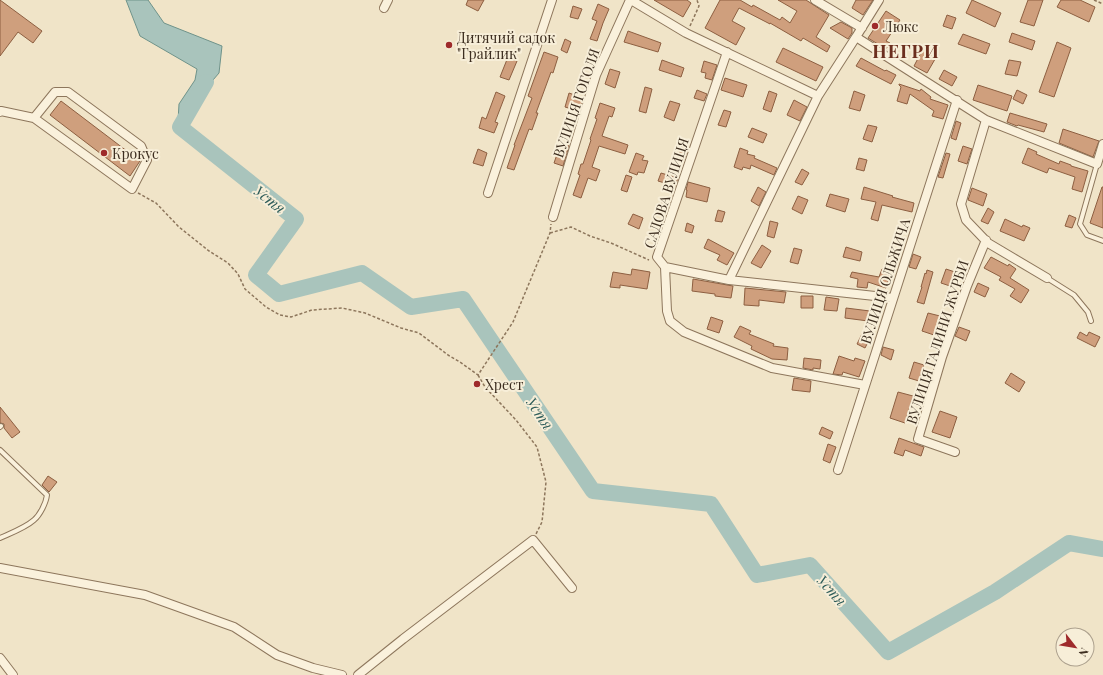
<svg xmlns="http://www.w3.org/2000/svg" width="1103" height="675" viewBox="0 0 1103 675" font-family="'Playfair Display',serif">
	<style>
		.water { fill: #a9c4bc; stroke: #6f938a }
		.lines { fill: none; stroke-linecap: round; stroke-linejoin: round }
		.river { stroke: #a9c4bc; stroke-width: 16 }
		.building { fill: #cf9f7d; stroke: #8d5f41 }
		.service-casing { stroke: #8d765c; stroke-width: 6 }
		.minor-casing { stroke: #8d765c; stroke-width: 10 }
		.path { stroke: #8d765c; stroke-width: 1.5; stroke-dasharray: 3 2; stroke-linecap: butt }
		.service { stroke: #faf1dc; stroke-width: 4 }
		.minor { stroke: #faf1dc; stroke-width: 8 }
		.poi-dot { fill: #9e2a2b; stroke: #f7eed8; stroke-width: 1.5 }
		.labels { text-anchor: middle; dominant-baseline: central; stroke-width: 4; stroke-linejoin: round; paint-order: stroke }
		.poi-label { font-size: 14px; fill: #3d2e20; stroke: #f7eed8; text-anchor: start }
		.street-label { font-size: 14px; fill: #3d2e20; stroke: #f7eed8 }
		.water-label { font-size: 15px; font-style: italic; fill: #2f5d5a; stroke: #f7eed8 }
		.district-label { font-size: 18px; font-weight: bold; letter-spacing: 1px; fill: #6b2e1e; stroke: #f7eed8 }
	</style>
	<rect width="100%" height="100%" fill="#f0e4c8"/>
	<path class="water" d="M126,0H148L164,23L222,46L219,73L178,121L179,104L195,80L197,69L140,36Z"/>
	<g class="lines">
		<path class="river" d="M206,82L180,127L296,219L256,275L279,294L362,273L411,307L463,299L593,491L711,504L757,575L810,565L888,652L995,592L1069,543L1103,549"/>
	</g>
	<path class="building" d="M0,0L42,31L33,43L18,32L0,56Z
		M468,0H484L478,11L466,5Z
		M654,0H687L691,3L683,17Z
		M720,0H740L752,7L753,5L780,20L782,17L790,23L797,11L778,0H806L829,15L816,37L830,46L827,52L803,38L801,41L770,23V24L739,8L732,21L745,28L736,45L705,28Z
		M856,0H873L863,15L852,8Z
		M972,0L1001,13L995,27L966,13Z
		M1028,0H1043L1034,26L1020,22Z
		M1061,0H1080L1095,7L1089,22L1057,7Z
		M598,4L609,9L603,23L597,41L590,39L597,21L592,19Z
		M573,6L582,9L578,19L570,17Z
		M886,11L900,20L886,41L890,43L886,49L868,38Z
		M947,15L956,18L952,29L943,26Z
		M841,22L852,28V33L848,39L830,28Z
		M628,31L661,43L658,52L624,42Z
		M1012,33L1035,41L1032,50L1009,42Z
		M963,34L990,44L986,54L958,44Z
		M565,39L571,42L567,53L561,50Z
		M1057,42L1071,48L1054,97L1039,92Z
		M924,47L938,54L927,73L914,66Z
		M783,48L823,67L816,81L776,62Z
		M544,52L558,57L553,73L551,72L536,113H538L532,130L529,129L514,170L507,168L515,145H514L532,98L528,96Z
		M508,57L517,61L509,80L500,77Z
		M861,58L885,71L886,70L896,75L891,84L856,66Z
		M662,60L684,68L681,77L659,70Z
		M1009,60L1021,62L1017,76L1005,74Z
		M704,61L717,65L712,80L705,78L706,73L701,72Z
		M610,69L620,72L615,88L605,84Z
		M944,70L957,77L952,86L939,79Z
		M725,78L747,85L743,97L721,90Z
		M899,84L920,91L921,89L931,97L930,99L948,105L943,119L932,116L934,111L910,94L907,104L897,101L901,87L899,85Z
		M978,85L1012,96L1007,111L973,100Z
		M645,87L652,89L646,113L639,111Z
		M697,90L707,94L704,101L694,98Z
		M1017,90L1027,95L1023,104L1013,99Z
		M769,91L777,94L771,112L763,109Z
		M854,91L865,95L860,111L849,108Z
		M496,92L505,96L495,122L498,123L494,133L479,128L482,117L486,119Z
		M569,93L583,98L579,111L565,107Z
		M794,100L807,107L800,121L787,115Z
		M61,101L140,161L130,176L50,115Z
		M670,101L680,104L674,121L664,117Z
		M600,103L615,108L612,117L609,116L602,136L628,145L625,154L599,146L592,167L600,170L596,181L588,178L581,198L573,195L580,175L578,174L581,164H583L591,140L590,139L597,119L595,118Z
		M724,110L731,112L726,127L718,125Z
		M1010,113L1047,124L1044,132L1018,125L1017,126L1007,122Z
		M956,121L961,123L956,140L951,138Z
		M868,125L877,127L872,142L863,139Z
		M752,128L767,134L763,143L748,137Z
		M1063,129L1099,141L1093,157L1059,143Z
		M561,143L569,146L563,166L554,163Z
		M682,146L688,148L684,160L678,158Z
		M963,146L972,149L967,164L958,161Z
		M740,148L748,151L747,154L755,156L754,158L777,168L774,175L751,165L750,169L743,167L742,170L734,167Z
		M1028,148L1037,152L1036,154L1059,164L1060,161L1071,165V166L1088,171L1082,192L1072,189L1075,177L1049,168L1047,173L1022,163Z
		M478,149L487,153L483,166L473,163Z
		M636,153L644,156L642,160L648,161L644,173L638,172L637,175L629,172Z
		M946,153L950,154L943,178L938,177Z
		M859,158L867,160L864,171L856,169Z
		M802,169L809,173L802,185L795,182Z
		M661,173L678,178L675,186L658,181Z
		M626,175L632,177L627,192L621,190Z
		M688,182L710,188L707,202L686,197L687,190H686Z
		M758,187L766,192L759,206L751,201Z
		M864,187L893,196L892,197L914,203L912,212L882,205L878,221L871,219L876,202L861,199Z
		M1102,187H1103V228L1090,223Z
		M972,188L987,194L983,206L968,200Z
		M830,194L849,199L845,212L826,206Z
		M798,196L808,200L802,214L792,209Z
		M664,197L671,200L668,209L660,207Z
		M988,208L994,212L988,224L981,221Z
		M718,210L725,212L722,222L715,221Z
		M633,214L643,218L639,229L628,224Z
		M1069,215L1076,218L1072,228L1065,226Z
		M1005,219L1022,227L1023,225L1030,228L1024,241L1000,231Z
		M770,221L778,223L774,238L767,236Z
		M687,223L694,226L692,233L685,231Z
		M708,239L734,253L727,265L717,260L720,255L704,248Z
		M762,245L771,251L761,268L751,263Z
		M846,247L862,252L860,261L843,257Z
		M794,248L802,250L798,264L790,262Z
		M913,254L921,257L916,269L909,267Z
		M991,257L1008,266L1009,264L1016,269L1010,278L1029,290L1021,303L1010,296L1015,289L999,280L1001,277L984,268Z
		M632,269L650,272L647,289L620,285V288L610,287L613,272L631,275Z
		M882,269L891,272L886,288L868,282L867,288L857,287L858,279L850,277L852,272L879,277Z
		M946,269L955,272L950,286L941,283Z
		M927,270L933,272L924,304L917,302L922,287H921L925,273L926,274Z
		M693,279L733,286L731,298L715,296V294L692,291Z
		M978,283L989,288L985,297L974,292Z
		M745,288L786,292L784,303L759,300V306L744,305Z
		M801,296H813V308H801Z
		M826,297L839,299L837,311L824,310Z
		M846,308L878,312L876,322L845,318Z
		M928,313L940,316L937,325L942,327L940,334L934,332V335L922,331Z
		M711,317L723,321L719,333L707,329Z
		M740,326L751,331L749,334L774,344L773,346L788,348L787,360L772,359L751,349L752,346L734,337Z
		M959,327L970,331L966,341L955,336Z
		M863,332L871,336L865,348L857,344Z
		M1080,332L1087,336L1089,332L1100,337L1095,347L1077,338Z
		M883,347L894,350L891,360L881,355Z
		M839,356L854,361L855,358L865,361L859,377L843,372L842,375L833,374Z
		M804,358L821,360L820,369L813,368V370L803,368Z
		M914,362L924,365L919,381L909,378Z
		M1011,373L1025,382L1019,392L1005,383Z
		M794,378L811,381L810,392L792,390Z
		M898,392L913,396L905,423L890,418Z
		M0,407L20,432L12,438L4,428V424L0,423Z
		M940,411L957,417L950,438L932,432Z
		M822,427L833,432L830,439L819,434Z
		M899,438L924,447L921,456L905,450L903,456L894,453Z
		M828,444L836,447L830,463L823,460Z
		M48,476L57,482L49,492L42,485Z"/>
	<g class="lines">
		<g class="service-casing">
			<path id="service" d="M1097,164L1080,224L1087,235L1103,241
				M1047,278L1074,295L1088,312L1091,321
				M0,427L1,426
				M0,450L47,495C46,503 40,515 34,520C25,528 11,533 0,538"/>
		</g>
		<g class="minor-casing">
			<path id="minor" d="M631,0L686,33L818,96L856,37
				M815,0L862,28
				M879,0L856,37L986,120L1097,164L1103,144
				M384,8L388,0
				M727,52L657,257L665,267L729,280L818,96
				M0,112L1,111L34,118L132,189L147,160L141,146L68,92H55L34,118
				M986,120L961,204L966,220L988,243L1047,278
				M488,193L552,0
				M553,217L596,75L630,0
				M665,267L667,311L670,321L684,332L772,368L865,385
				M729,280L893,298
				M955,452L918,439L942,357L967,286L986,240
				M838,470L957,100
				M0,568L145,595L234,627L277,655L313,668L342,675
				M0,658L13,675
				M358,675L403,639L533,540L572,588"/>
		</g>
		<path class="path" d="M1094,0L1103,4
			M690,26L699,6L697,0
			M138,193L156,203L179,227L209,251L228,263L238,274L245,289L266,307L280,315L291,317L312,310L342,308L365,313L401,328L419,333L448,355L460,362L478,375L513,322L550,233L551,224
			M550,233L571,227L590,236L611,243L649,260
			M478,375L485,387L516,420L537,447L546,482L542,522L536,534"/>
		<use href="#service" class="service"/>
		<use href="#minor" class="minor"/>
	</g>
	<g class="poi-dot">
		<circle cx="875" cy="26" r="4"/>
		<circle cx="449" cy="45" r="4"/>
		<circle cx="104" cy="153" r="4"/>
		<circle cx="477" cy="384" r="4"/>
	</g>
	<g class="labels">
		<g class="poi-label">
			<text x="883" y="26">Люкс</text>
			<text x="457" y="37">Дитячий садок<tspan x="457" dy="16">"Грайлик"</tspan></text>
			<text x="112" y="153">Крокус</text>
			<text x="485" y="384">Хрест</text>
		</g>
		<g class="street-label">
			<text transform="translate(576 103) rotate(-71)">ВУЛИЦЯ ГОГОЛЯ</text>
			<text transform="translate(666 193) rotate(-72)">САДОВА ВУЛИЦЯ</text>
			<text transform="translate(885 281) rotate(-72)">ВУЛИЦЯ ОЛЬЖИЧА</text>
			<text transform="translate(937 342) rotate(-72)">ВУЛИЦЯ ГАЛИНИ ЖУРБИ</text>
		</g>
		<g class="water-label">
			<text transform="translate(270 199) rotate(38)">Устя</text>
			<text transform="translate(540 413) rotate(56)">Устя</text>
			<text transform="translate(832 590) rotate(48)">Устя</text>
		</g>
		<g class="district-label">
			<text x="906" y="51">НЕГРИ</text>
		</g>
	</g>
	<g transform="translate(1075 647) rotate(121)"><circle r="19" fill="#f7eed8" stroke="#ada18e"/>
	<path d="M0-3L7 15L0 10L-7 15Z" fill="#9e2a2b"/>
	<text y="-6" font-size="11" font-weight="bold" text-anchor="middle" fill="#3d2e20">N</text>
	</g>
</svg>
